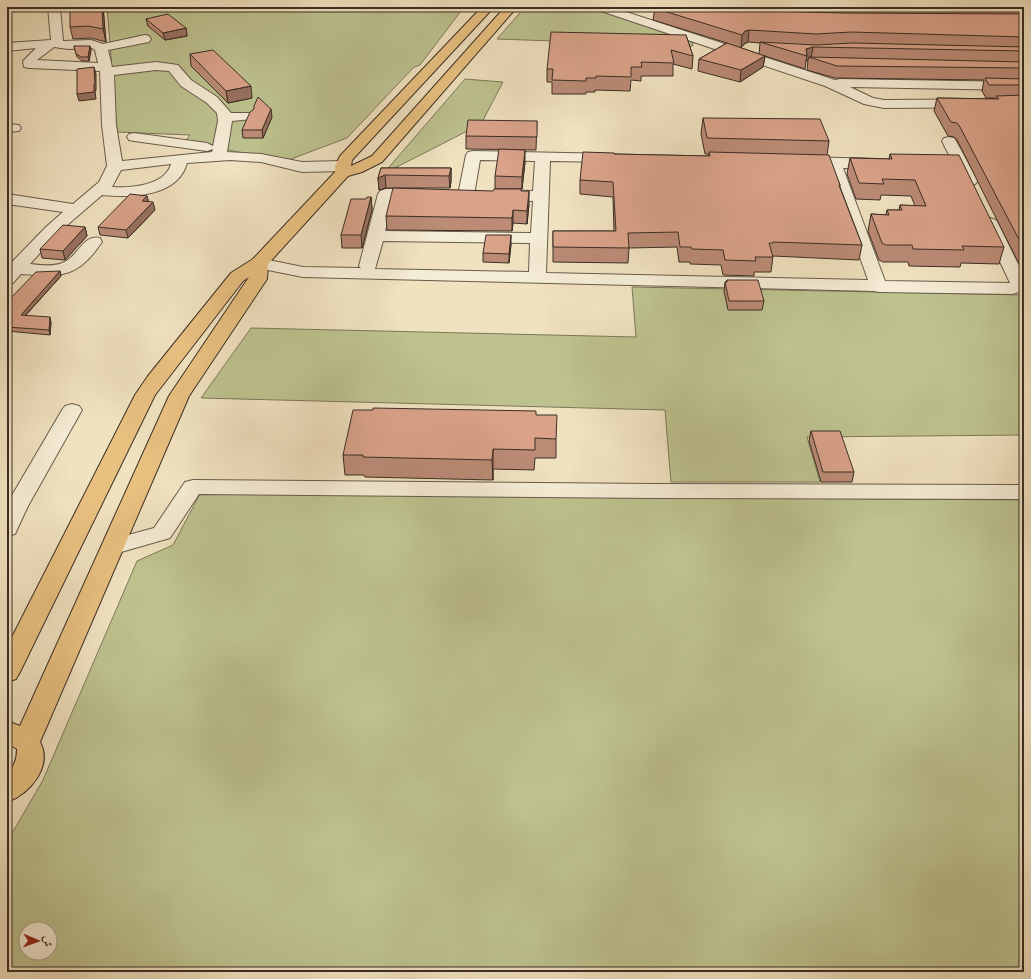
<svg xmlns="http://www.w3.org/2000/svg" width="1031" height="979" viewBox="0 0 1031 979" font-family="'IM FELL French Canon',Amiri,serif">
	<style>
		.green { fill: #bdc28f; stroke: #7c785a; fill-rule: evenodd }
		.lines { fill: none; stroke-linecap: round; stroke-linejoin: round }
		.minor-casing { stroke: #685b4b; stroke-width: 2 }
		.major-casing { stroke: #3a2e24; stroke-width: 2 }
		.minor { fill: #f5ecd5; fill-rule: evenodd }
		.major { fill: #e8c080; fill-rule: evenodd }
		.wall { fill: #bb8b76; stroke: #3a2e24; fill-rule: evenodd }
		.shaded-wall { fill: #987160; stroke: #3a2e24 }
		.building { fill: #d9a289; stroke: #3a2e24 }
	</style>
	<rect width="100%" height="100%" fill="#f0e1bf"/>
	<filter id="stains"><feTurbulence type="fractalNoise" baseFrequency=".005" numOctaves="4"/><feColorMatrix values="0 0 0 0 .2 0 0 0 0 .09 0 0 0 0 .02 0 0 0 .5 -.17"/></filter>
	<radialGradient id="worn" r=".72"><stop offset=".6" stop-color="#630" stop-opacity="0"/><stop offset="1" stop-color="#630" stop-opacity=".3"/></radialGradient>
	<path class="green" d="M107,7H464L420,65L414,67L347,138L286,161L228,150L182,145L190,135L117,132Z
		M525,7H591L692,41L693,46L497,39Z
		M465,79L503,82L481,124L383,174Z
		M632,287L1024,295V435L807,437L820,482H671L665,410L201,398L251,328L636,337Z
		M200,494L1024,500V972H7V842L43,780L137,561L173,545ZM26,929H50V953H26Z"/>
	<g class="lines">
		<g class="minor-casing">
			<path id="minor" d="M48,7H60L63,41L91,40L103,44L145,35L149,36L151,39L149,42L108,50L112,67L156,62L178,65L191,80L217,97L231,113H252L254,116L252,119L232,121L227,152L261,154L302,162L343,161L348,163L351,166L348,169L343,171L302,172L261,162L230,160L187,163C178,197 131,198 102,195L58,233L30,264C40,265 53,267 62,263C78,258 82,234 100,238L102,242C77,278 63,277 21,274L13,283L7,284V269L10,264L46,227L63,212L7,204V194L73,204L99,182L107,166L102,125L100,71L29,68L24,67L23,61L36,48L7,51V43L51,40ZM54,47L68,49L92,48L95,50L98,63L37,60ZM156,70L169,71L181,86L207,103L217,113L218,121L213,146L207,143L134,133L129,134L127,137L129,140L134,141L207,151L213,149L212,152L122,161L116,125L114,75ZM171,164C165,186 130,188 112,187L121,170Z
				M593,7H611L835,80L840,79L1024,82V90L850,87L873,98L884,100L1024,99V107L884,108L864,104L825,86L595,9Z
				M7,124L19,125L21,128L19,131L7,132Z
				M949,137L954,138L956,141L978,181L975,184L970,186L965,184L962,181L942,141L944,138Z
				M473,151L612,154L617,155L619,158L617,161L612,162L550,161L546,273L868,280L828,167L797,165L794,162L797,159L802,157L880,159L885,161L888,164L885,167L880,169L843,168L885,281L1010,283L982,223L984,220L990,218L996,220L998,223L1024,276V290L1013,294L879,292L874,291L303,277L253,267L250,263L253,259L259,258L303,267L361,268L359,266L378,194L380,191L386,189H422L428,191L430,194L428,197L393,199L385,231L531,233L533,201L498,200L492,198L490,195L492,192L498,190L533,191L535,161L480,160L474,195L472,198L466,200L460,198L458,195L466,155L468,152ZM383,241L530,243L529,272L375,269Z
				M72,404L79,406L82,410L28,506L15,534L7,536V504L62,410L65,406Z
				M193,480L655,484L1024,485V499L655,498L199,494L170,538L114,554L106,551L102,546L106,541L154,528L185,482Z"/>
		</g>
		<g class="major-casing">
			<path id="major" d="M482,7H494L352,160L351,166L372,156L505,7H517L382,162L362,172L348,176L268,264L267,279L189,396L40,742C53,766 30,794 7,802V774C14,766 17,760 17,749L7,743V721L20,726L169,396L249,277L243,281L155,395L20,672L16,679L7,682V647L135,395L148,376L231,273L253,259L335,172V166L340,156Z"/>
		</g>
		<use href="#minor" class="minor"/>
		<use href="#major" class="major"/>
	</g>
	<path class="wall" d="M103,7L106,42L91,38L73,39L70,27Z
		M652,7H1024V264H1019L957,140L954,137L948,136L934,111L937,98L996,99V98H986L982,91L984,80L835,78L807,70L808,60L806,61L805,69L765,56L763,67L740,82L698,71L699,59L727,43L653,20L655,8ZM748,42L760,43L759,54L741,48L744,44Z
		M146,19L186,28L187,36L165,40L148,26Z
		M686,35L693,56L692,69L673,64V76H641V81L631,80L630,91L595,90V92H586V94H552V82H547V69Z
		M74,46L91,50L89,61H82L77,57Z
		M190,54L252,98L228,103L191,66Z
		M272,117L263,138H243L242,130Z
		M703,118L829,141L827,155L840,185V187L862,245L859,260L773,256L771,272H754V276L723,275L721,265L690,264V262H679L677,247L629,248L628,263L553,262V231H614L613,197L580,194V180L614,154L708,156L709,154H705L701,134Z
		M537,121L536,150L466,149V136Z
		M890,154L1004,247L999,264L961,263L960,267L909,266L908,262H883L879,260L868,231L871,214L886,215L887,210H899L900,205L915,206L911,196L881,195L880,200L856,199L847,174L850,158L889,159Z
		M525,162L522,189H495V176Z
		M381,168H451V181L450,188H386L379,190L378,178Z
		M521,191L529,204L527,224L513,223L512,231L387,230L386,216Z
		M147,196L148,201L155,210L128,238L100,235L98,227Z
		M371,197L372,210L362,248H342L341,235L366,199Z
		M85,227L87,236L65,260L42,258L40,249Z
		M511,244L509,263L483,262V253Z
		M60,271L61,276L26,315L51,322L50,335L7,331V302Z
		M727,280L764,301L762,310H728L724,291L725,282H726Z
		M536,415L556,439V458H535L534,470L493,469V480L365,477L364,475H345L343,455Z
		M811,431L854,472L852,482H821L809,441Z"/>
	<path class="shaded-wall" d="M102,7H103L106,42L103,29Z
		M186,28L187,36L165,40L163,33Z
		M749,30L748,42L744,44L741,48L742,35L745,31Z
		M90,46L91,50L89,61L88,57Z
		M813,47L811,58L809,57L808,60L806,61L807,56L806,49Z
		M765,56L763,67L740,82L741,70Z
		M94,67L96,74V91H95L96,99L79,101L77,94Z
		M251,86L252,98L228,103L226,91Z
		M271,109L272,117L263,138L262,130Z
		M525,150V162L522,189V177Z
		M451,168V181L450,188L449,176Z
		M385,175L386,188L379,190L378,178Z
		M529,191V204L527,224V211Z
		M147,196L149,203L142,201Z
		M371,197L372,210L362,248L361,235Z
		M153,202L155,210L128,238L126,230Z
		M513,210V223L512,231V218Z
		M85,227L87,236L65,260L63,251Z
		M511,235V244L509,263V254Z
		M60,271L61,276L22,319L21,315Z
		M50,317L51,322L50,335L49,330Z
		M493,449V480L492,460Z"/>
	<path class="building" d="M70,7H102L103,29L88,26L70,27Z
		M654,8L842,13L1024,14V37L852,32L816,34L749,30L745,31L742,35Z
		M168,14L186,28L163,33L146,19Z
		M551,32L686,35L693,56L671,50L674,63L641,62L642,67H631V77L596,76V78H586V81L552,80L553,69H547Z
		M760,42L816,45L852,43L1024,47V51L813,47L806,49L807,56Z
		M727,43L765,56L741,70L699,59Z
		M74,46H90L88,57H81L76,54Z
		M213,50L251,86L226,91L190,54Z
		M809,57L1024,62V68L837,66Z
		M94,67L95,84H94V92L77,94V69Z
		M985,78L1024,79V85H989Z
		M1024,95V249L960,127L957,123L951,122L937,98L999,99L996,96Z
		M258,97L271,109L262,130H242L250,112L254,109V106Z
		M703,118L820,119L829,141L707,138Z
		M468,120L537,121V137L466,136Z
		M499,149L525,150L522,177L495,176Z
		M583,152L614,153V154L710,156L709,152L829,155L840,185H839L862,245L773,242V243H769L773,257H755L756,261L725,260L723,250L692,249L691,247H680L678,232L628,233L629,248L553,247V231H616L613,182L580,180Z
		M890,154L959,155L1004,247L962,246L964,250L913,249L912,245H886L882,243L871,214L889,215L887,210H902L900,205L926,206L915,180L882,179L884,184L859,183L850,158L892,159Z
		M381,168H451L449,176L385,175L378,178Z
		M393,188L493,191L494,189H521V191H529L527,211L513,210L512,218L386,216Z
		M130,194L147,196L142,201L153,202L126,230L98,227Z
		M367,197H371L361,235H341L351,199H366Z
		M63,225L85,227L63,251L40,249Z
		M486,235H511L509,254L483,253Z
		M60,271L21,315L50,317L49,330L7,327V302L36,272Z
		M727,280H758L764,301H729L725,282H727Z
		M373,408L536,411V415H557L556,439L535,438V450L493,449L492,460L363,457V455H343L353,410H373Z
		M811,431H840L854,472H823Z"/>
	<rect width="1031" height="979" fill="none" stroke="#f0e1bf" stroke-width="24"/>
	<rect x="8" y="8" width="1015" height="963" fill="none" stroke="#3a2e24" stroke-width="2"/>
	<rect x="12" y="12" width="1007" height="955" fill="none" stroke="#3a2e24"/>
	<g transform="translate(38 941) rotate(92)"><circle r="19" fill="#f5ecd5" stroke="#aaa08e"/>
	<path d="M0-3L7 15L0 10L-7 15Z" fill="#8f2418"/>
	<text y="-6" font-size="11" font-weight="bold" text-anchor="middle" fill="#3a2e24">ش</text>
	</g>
	<rect width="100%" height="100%" filter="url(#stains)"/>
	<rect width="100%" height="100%" fill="url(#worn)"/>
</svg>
